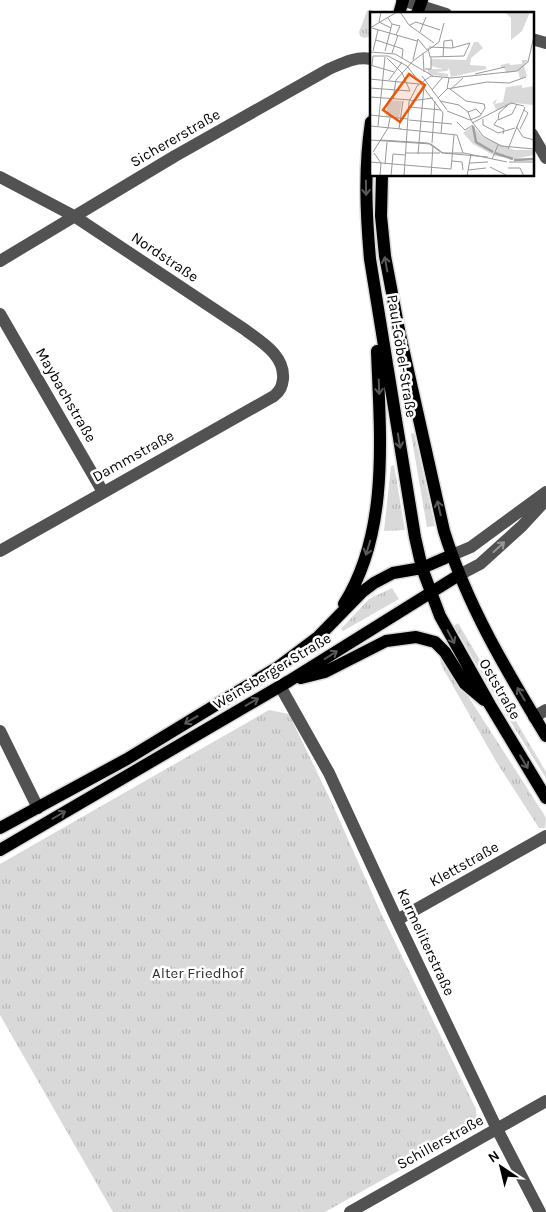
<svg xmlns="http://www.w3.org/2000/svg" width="546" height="1212" viewBox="0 0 546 1212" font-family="Karla,sans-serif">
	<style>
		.grass { fill: url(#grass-tufts) }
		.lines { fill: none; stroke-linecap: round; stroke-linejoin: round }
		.major-casing { stroke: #dbdbdb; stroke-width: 15 }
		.minor { stroke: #525252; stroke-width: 12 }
		.major { stroke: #000; stroke-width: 12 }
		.oneway { stroke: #595959 }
		.oneway2 { stroke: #979797 }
		.labels { text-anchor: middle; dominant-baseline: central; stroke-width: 5; stroke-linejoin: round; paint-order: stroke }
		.street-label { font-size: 15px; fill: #000; stroke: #fff }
		.park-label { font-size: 15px; fill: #303030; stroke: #fff }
		.inset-river { fill: none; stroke: #a0a0a0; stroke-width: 2.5 }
		.inset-road { fill: none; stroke: #999; stroke-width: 1 }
		.view { fill: #e8590c; fill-opacity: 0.15; stroke: #e8590c; stroke-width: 2.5 }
		.inset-edge { fill: none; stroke: #000; stroke-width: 2.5 }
	</style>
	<defs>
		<pattern id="grass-tufts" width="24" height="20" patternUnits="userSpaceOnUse" patternTransform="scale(1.25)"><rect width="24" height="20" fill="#d9d9d9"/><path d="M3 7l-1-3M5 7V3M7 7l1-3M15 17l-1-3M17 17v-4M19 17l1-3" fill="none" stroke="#b8b8b8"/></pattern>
	</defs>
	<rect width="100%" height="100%" fill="#fff"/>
	<path class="grass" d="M371,9L374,14H371V36L364,38L360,36L359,32L367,11Z
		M414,433L435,526L427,527L411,434Z
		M394,465L405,530L384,531L391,466Z
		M392,588L399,599L343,631L341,629L369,599Z
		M458,623L546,772V778L500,705L454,626Z
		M440,657L446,662L545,816L546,819L545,828H539L497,763L441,665Z
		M269,710L289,714L331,801L380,911L476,1109L477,1127L325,1212H113L0,1015V864Z"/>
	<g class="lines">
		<g class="major-casing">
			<path id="major" d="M399,14L403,0
				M417,14L422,0
				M371,122C364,168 366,213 370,259L415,537L422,568L440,616L490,705L546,798
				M382,175L381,216L385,256L399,330L444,531C467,605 506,670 546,736
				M344,604C390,531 380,434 377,351
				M301,678L325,672L386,641L416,637L435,642L445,652L465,684L484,700
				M0,828L127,759L278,667L318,637L362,592L374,583L393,573L422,568L452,555
				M0,850L289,681L459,575"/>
		</g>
		<path class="minor" d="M402,0L446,14
			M532,39L546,43
			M532,134L546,158
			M0,177L74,216L244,329C261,342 285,355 283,379C282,387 280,391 274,396L0,551
			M0,261L175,156L329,69C343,63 356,56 371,59
			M0,314L103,492
			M452,555L471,547L546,492
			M459,575L480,564L522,526L546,500
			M280,686L329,773L397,920L497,1129L540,1212
			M534,717L546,710
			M0,731L38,808
			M397,920L546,836
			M350,1212L546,1101"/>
		<use href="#major" class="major"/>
	</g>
	<defs><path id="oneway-shaft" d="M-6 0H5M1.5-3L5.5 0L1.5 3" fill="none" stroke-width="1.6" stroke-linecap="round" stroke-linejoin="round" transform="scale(1.25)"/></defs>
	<g class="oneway">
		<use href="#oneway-shaft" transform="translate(366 188) rotate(89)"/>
		<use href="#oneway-shaft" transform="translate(386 264) rotate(-100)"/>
		<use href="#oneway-shaft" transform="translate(379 387) rotate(88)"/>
		<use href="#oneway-shaft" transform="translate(399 441) rotate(81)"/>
		<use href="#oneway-shaft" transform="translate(439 508) rotate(-103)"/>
		<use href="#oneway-shaft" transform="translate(368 548) rotate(107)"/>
		<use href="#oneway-shaft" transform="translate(451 637) rotate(62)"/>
		<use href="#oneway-shaft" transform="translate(331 655) rotate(-32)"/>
		<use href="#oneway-shaft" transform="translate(521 694) rotate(-120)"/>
		<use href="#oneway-shaft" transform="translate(252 702) rotate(-30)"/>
		<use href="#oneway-shaft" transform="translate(191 720) rotate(149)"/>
		<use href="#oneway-shaft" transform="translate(524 762) rotate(59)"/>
		<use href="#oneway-shaft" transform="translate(59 815) rotate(-30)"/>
	</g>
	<use class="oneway2" href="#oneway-shaft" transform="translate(499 547) rotate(-43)"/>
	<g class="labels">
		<g class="street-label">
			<text transform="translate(175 138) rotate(-30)">Sichererstraße</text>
			<text transform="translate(165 257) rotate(34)">Nordstraße</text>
			<text transform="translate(402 356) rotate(81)">Paul-Göbel-Straße</text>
			<text transform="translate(66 395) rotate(60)">Maybachstraße</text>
			<text transform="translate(133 456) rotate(-29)">Dammstraße</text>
			<text transform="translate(272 671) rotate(-31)">Weinsberger Straße</text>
			<text transform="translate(500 689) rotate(60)">Oststraße</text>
			<text transform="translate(464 864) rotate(-29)">Klettstraße</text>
			<text transform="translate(426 942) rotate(65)">Karmeliterstraße</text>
			<text transform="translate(440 1142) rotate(-29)">Schillerstraße</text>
		</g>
		<g class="park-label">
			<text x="198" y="973">Alter Friedhof</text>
		</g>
	</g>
	<g transform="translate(370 12)">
		<rect width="164" height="164" fill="#fff"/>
		<path d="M18,88L32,89L29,106L16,105ZM103,114L113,125L144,138V147L125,144L103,132L93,121Z" fill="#d9d9d9"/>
		<path d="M135,0H160L152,19L141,28V6Z" fill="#d9d9d9"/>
		<path d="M104,30H108L113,36L101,46L100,53L115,54L117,57L81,65L79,56L77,59L66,60L78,62V65L58,62V57H73L61,54V47L96,48ZM152,48H158L154,54L157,64L150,67L148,59L136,61L134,55L131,56V53L139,51L140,53L152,52ZM152,73V76L164,74L163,93L145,91L126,98L123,90L127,87L125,92L133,90L136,75ZM144,138H164V143L144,147Z" fill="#d9d9d9"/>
		<path class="inset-river" d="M103,114L106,130L123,140M125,141L143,147M144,148L164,147"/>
		<path class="inset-road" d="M11,0L9,10L21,16M30,0L39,13L64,31M22,12L30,14L26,23M40,13L46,10L70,18M0,16L27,0M2,16L47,29M50,20L56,5M6,28L33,37L32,46M59,35L82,36L100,31M58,36L60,45L94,44L100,31M3,39L8,18M15,39L22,12L18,6M0,40L25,42L63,64M22,41L28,23M53,41L54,60M73,45L74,29L82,28L83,36M43,48L48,27L57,38M0,53L24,60M2,53L3,44H18L37,54L73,101L71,121M55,57H61V45M105,62L135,55M52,64L77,98M0,67L49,72M19,68L32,50M0,76L40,79L32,61L17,46M77,77L117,70L139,71L156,65M81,77L93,66M62,78L72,66M0,85L41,88M68,86L77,77L79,66M23,87L26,68L43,49L69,30L74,11M41,89L63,86M70,89L89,93L98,100L101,108M138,93L129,101L128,108L142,102L147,92M40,95L71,98M77,99L100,108L110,104L115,96L114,92L96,89L80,77M98,100L106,97L111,102M0,103L38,107M100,107L113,124L131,134L164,137M113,107V113L128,121L145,116M39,108L82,112M127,108L124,113L134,117L133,122M87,110L95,118L103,113M102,111L141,91L154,94M0,114L31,117M8,114L15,45M146,114L153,125L164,128M29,117L33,89M30,117L87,123L93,141M150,117L158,101L154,98M0,128L61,132L73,141L118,145M10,128L58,131L72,141H94L137,150M62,131L65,89M138,137L155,95M3,140L18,116L20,106M4,141L11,151L10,164M36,141H70M48,142L54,74M122,147L128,133M82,149L92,150L93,158M0,150L81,157L84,123M139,150H164M100,151L118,150M15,152L17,130M120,155L136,163M138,156H150L154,164M98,158L116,156M21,164L23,142L35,143M34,164L39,90L47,74L61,64L81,66L147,59L158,50L164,24M61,164L63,134M97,164L101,142"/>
		<path class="view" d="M39,62L55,73L30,110L13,98Z"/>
		<rect width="164" height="164" class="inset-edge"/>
	</g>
	<g transform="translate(501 1167) rotate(325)" stroke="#ffffff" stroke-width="4" paint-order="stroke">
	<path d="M0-4L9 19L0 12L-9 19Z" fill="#000000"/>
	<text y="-8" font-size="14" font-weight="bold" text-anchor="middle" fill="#000000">N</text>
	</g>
</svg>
